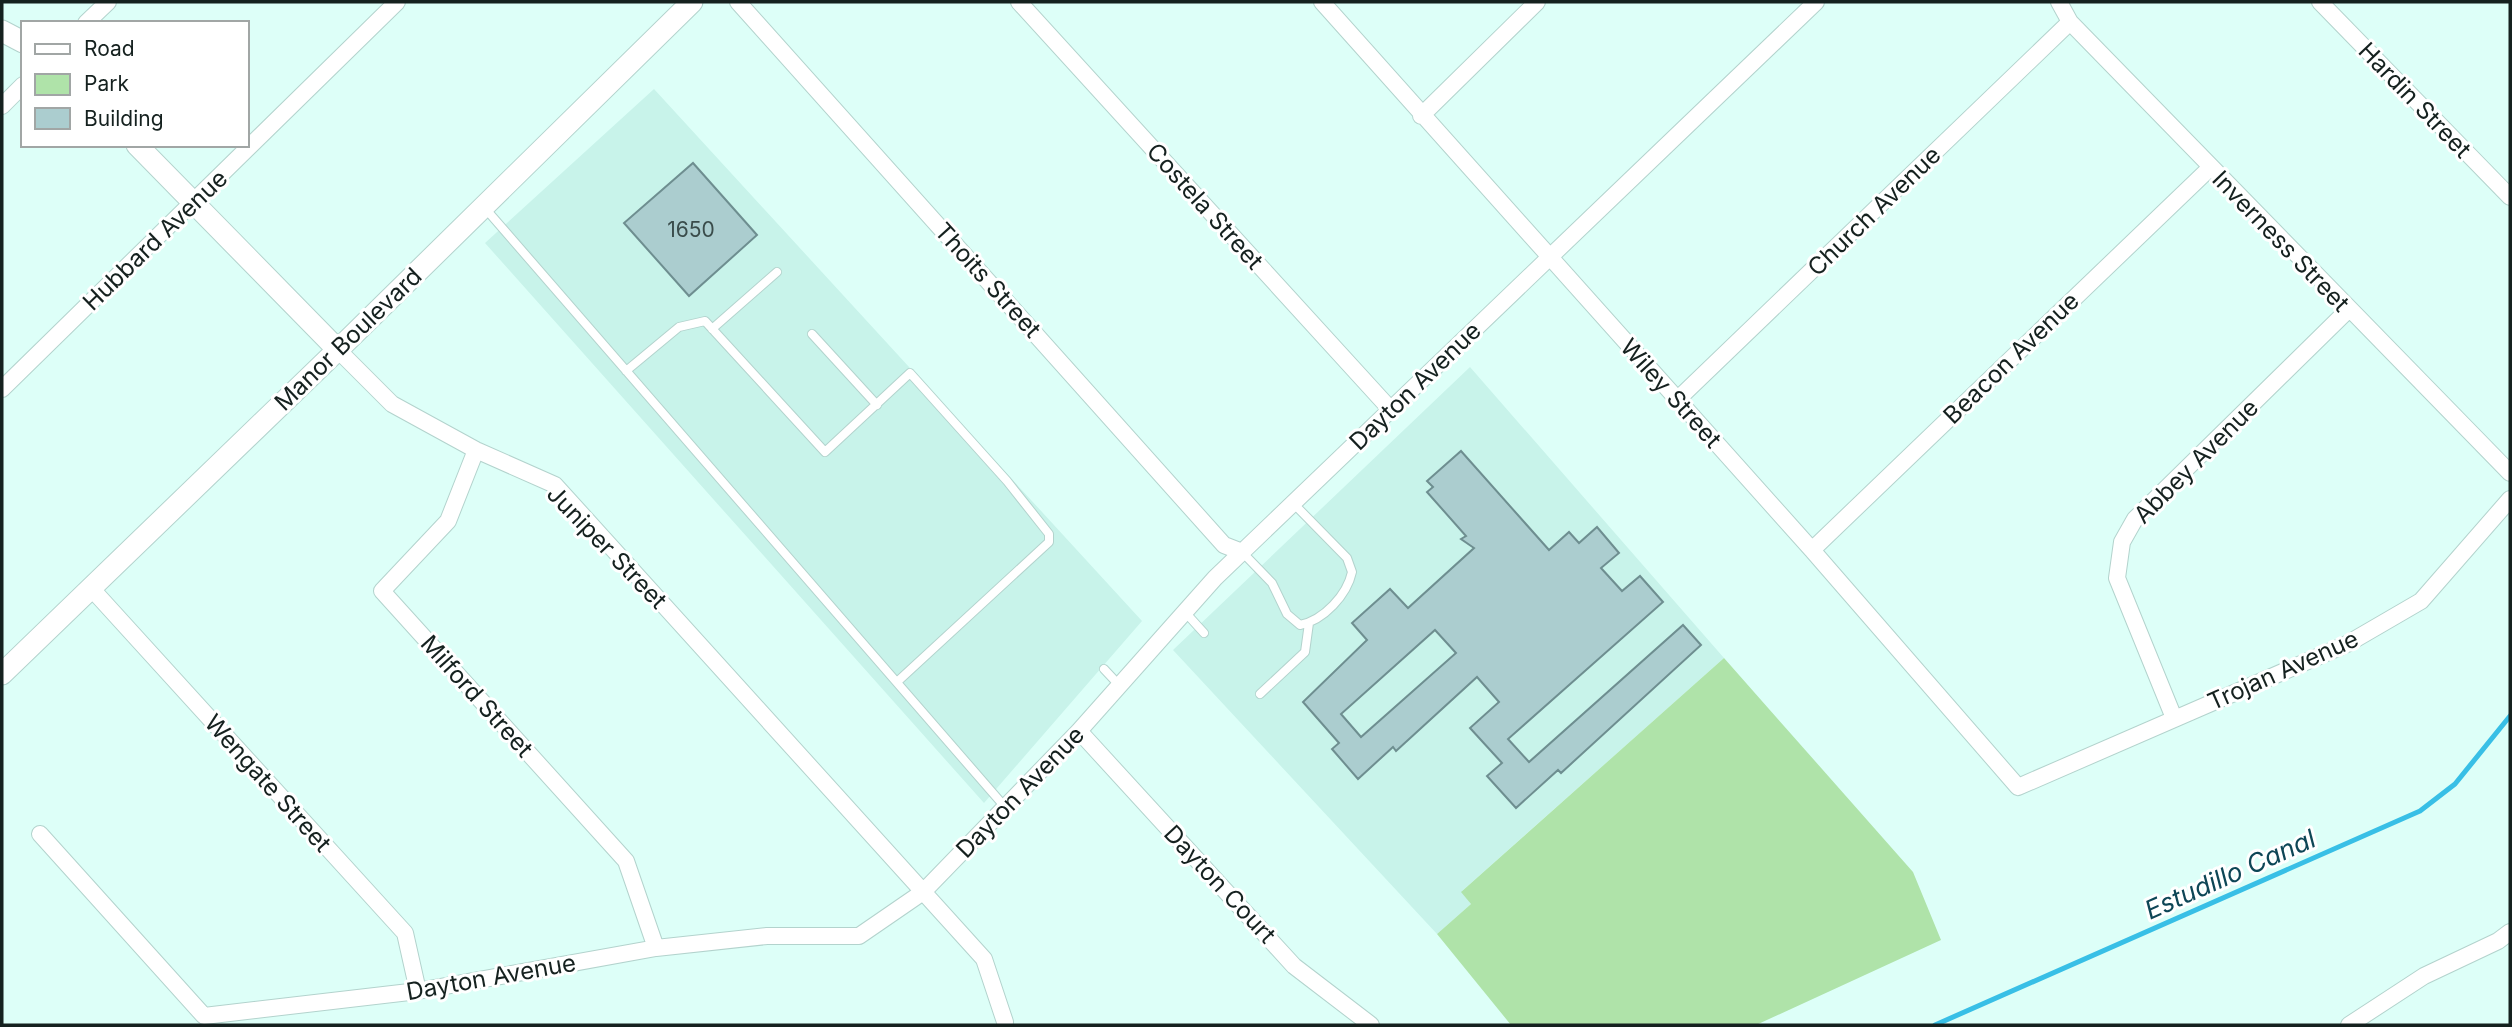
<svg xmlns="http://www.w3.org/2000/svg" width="2512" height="1027" viewBox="0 0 2512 1027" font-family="Inter,sans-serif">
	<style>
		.built { fill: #c8f3ea }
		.green { fill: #afe3a9 }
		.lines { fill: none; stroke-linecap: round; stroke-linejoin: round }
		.stream { stroke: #38bfe6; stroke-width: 5 }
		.building { fill: #abcdcf; stroke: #6e8e90; stroke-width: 2; fill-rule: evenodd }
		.service-casing { stroke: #b3d3cd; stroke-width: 10 }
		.minor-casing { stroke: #b3d3cd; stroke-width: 18 }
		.tertiary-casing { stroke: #b3d3cd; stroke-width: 23 }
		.service { stroke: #fff; stroke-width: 8 }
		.minor { stroke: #fff; stroke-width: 16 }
		.tertiary { stroke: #fff; stroke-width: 21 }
		.labels { text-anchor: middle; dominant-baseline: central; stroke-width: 6; stroke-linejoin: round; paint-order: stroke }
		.number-label { font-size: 21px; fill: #3a4c4b }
		.street-label { font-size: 24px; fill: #15211f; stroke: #fff }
		.water-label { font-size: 26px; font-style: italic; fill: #0d4656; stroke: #fff }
	</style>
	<rect width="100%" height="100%" fill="#ddfff8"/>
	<path class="built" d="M654,89L1142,621L984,803L485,243Z
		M1470,367L1724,658L1462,891L1471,904L1437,934L1173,650Z"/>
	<path class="green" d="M1724,658L1913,872L1941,940L1756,1025H1511L1437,934L1471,904L1461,892Z"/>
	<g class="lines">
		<path class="stream" d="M1935,1025L2420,811L2455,784L2510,716"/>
	</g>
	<path class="building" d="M693,163L757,235L689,296L624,223Z
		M1461,451L1549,550L1569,532L1579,543L1597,527L1619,553L1601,568L1622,591L1640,576L1663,602L1508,739L1529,762L1683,625L1701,645L1561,773L1558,770L1516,808L1487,776L1502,763L1470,728L1499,702L1477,677L1396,751L1393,747L1358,779L1332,749L1339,743L1303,702L1367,640L1352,623L1390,589L1408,608L1474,548L1461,539L1466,536L1427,492L1433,487L1427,481ZM1435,630L1456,653L1361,737L1341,714Z"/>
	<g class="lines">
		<g class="service-casing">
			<path id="service" d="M484,207L1005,807
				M712,329L777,272
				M812,334L877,405
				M626,371L679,327L705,321L825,452L910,373L1007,481L1049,534V542L897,682
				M1242,552L1272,583L1287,614L1300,625C1324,620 1347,595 1352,572L1347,558L1293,503
				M1184,611L1204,633
				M1104,669L1119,685
				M1260,694L1305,652L1309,623"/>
		</g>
		<g class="minor-casing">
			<path id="minor" d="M738,2L1224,545L1242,552
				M1019,2L1391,410
				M1322,2L1812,550L2018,787L2347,644L2421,601L2510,499
				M2059,2L2070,22L2510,473
				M2320,2L2510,197
				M86,23L108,2
				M2,106L23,85
				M1421,116L1537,2
				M338,350L392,404L476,450L555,485L984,959L1005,1022
				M2,389L397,2
				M1677,400L2070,22
				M476,450L448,521L382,591L626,861L656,948
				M1812,550L2210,168
				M91,588L405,933L418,991
				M2174,718L2117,578L2122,542L2135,519L2348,310
				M1079,731L1294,966L1371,1025
				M40,834L204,1016L418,991L656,948L767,936H859L923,892L1079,731L1215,578L1816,2
				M2349,1025L2424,976L2498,941L2510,932"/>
		</g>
		<g class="tertiary-casing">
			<path id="tertiary" d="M2,31L23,42
				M137,145L338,350
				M2,674L352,336L692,2"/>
		</g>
		<use href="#service" class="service"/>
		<use href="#minor" class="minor"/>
		<use href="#tertiary" class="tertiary"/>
	</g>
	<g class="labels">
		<g class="number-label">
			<text x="691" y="229">1650</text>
		</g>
		<g class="street-label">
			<text transform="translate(2415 100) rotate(46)">Hardin Street</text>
			<text transform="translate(1205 206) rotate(48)">Costela Street</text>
			<text transform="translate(1874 211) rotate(-44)">Church Avenue</text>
			<text transform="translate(155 240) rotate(-44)">Hubbard Avenue</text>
			<text transform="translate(2281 241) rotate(46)">Inverness Street</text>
			<text transform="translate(988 280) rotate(48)">Thoits Street</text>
			<text transform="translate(348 339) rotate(-44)">Manor Boulevard</text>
			<text transform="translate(2011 358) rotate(-44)">Beacon Avenue</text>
			<text transform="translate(1415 386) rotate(-44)">Dayton Avenue</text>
			<text transform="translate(1671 393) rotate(48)">Wiley Street</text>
			<text transform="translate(2196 461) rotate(-45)">Abbey Avenue</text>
			<text transform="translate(607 547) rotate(46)">Juniper Street</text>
			<text transform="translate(2283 670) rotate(-24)">Trojan Avenue</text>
			<text transform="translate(477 696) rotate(48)">Milford Street</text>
			<text transform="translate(268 783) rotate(48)">Wengate Street</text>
			<text transform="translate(1020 792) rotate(-46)">Dayton Avenue</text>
			<text transform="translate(1220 884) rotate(47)">Dayton Court</text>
			<text transform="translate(491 977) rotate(-10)">Dayton Avenue</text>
		</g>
		<g class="water-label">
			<text transform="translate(2230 874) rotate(-24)">Estudillo Canal</text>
		</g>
	</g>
	<rect width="2512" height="1027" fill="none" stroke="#15211f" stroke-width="7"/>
	<rect x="21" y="21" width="228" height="126" fill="#ffffff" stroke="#a1a6a5" stroke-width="2"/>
	<rect x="35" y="44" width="35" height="10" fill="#ffffff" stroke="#a1a6a5" stroke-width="2"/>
	<text x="84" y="56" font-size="21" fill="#15211f">Road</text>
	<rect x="35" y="74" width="35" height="21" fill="#afe3a9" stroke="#a1a6a5" stroke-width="2"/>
	<text x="84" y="91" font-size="21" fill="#15211f">Park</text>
	<rect x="35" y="108" width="35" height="21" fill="#abcdcf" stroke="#a1a6a5" stroke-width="2"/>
	<text x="84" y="126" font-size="21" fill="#15211f">Building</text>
</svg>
